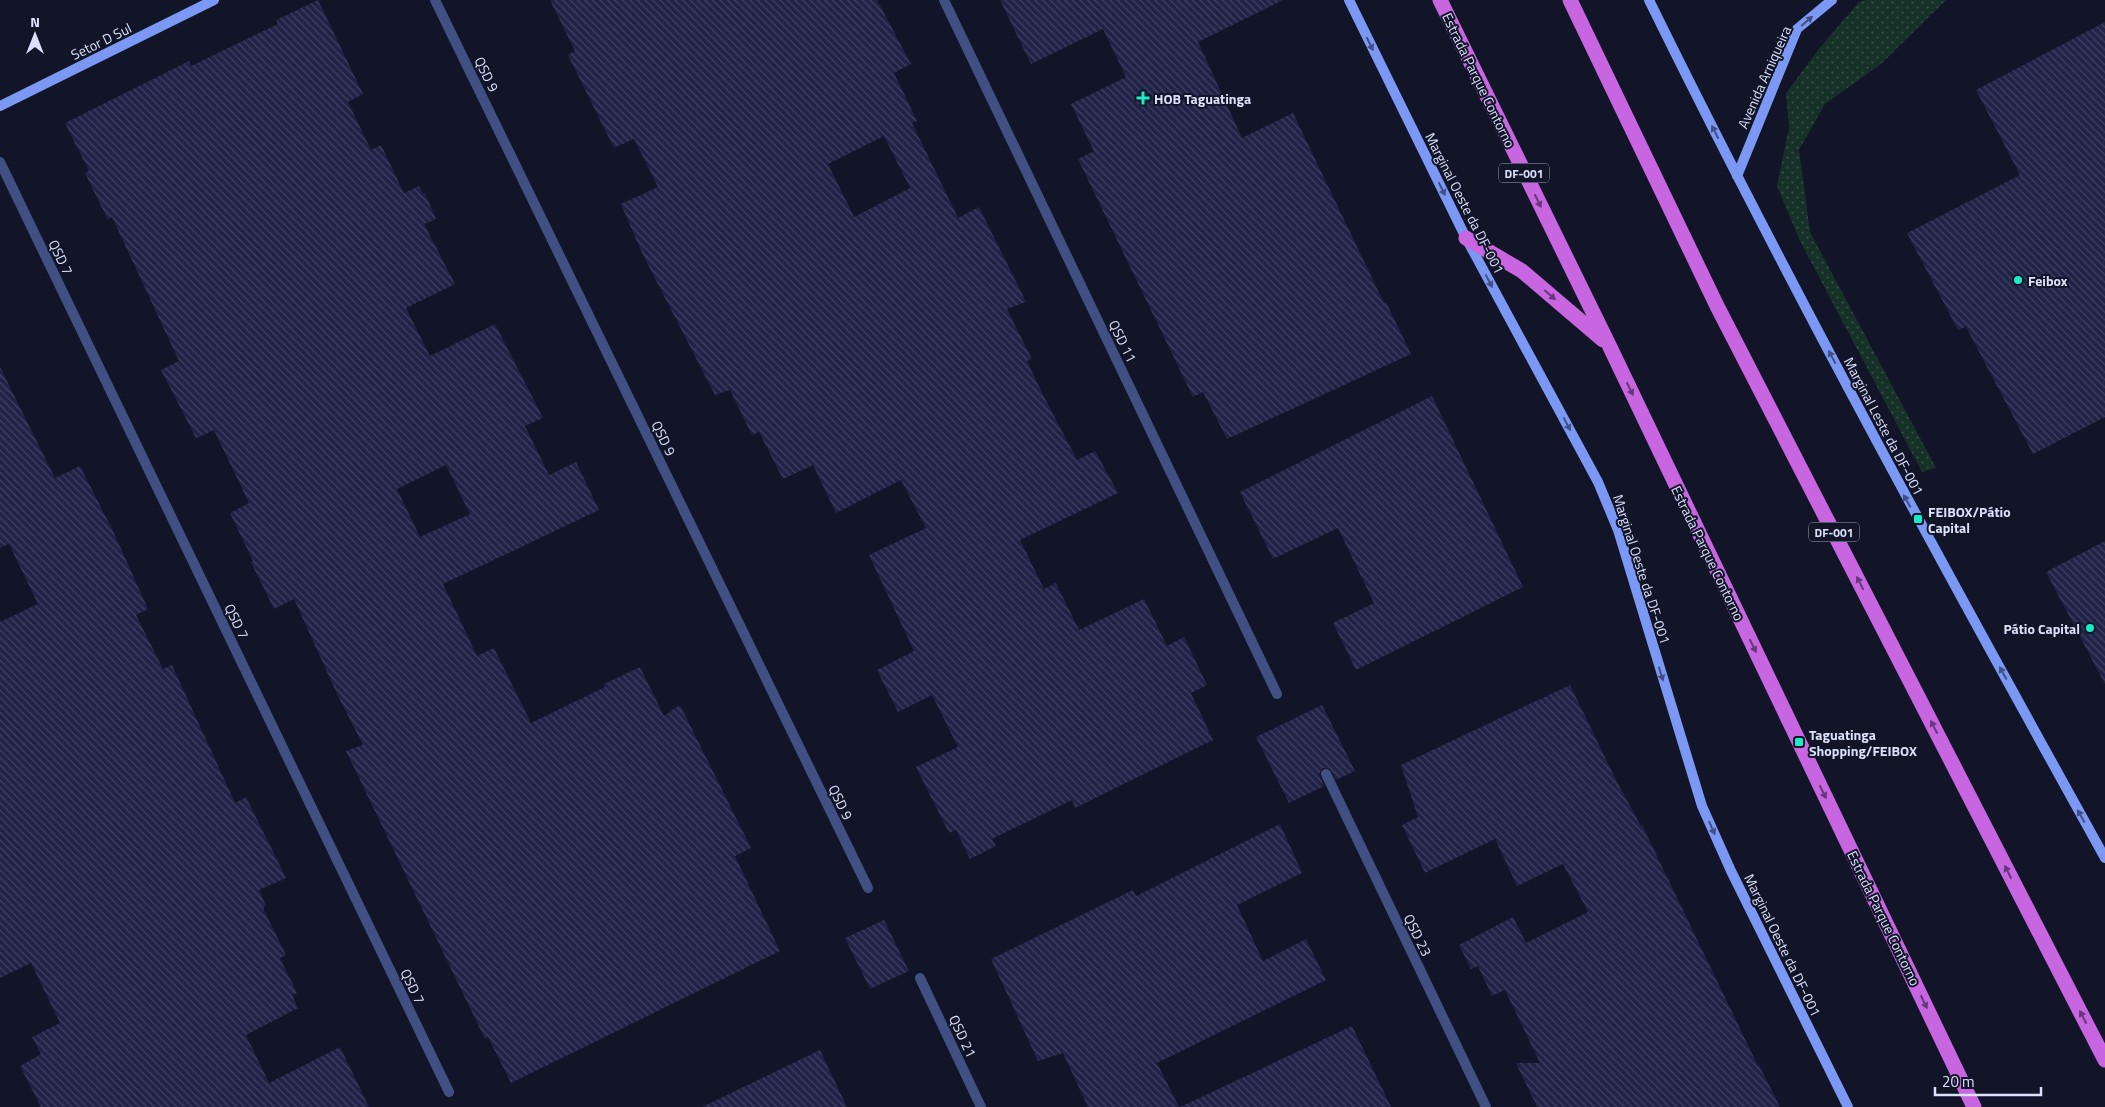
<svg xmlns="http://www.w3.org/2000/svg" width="2105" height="1107" viewBox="0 0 2105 1107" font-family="'Titillium Web',sans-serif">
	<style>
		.grass { fill: url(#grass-dots) }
		.building { fill: url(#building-back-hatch); fill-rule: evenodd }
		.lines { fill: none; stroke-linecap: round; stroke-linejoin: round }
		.minor { stroke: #415082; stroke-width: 10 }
		.secondary { stroke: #7b98f4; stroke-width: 10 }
		.trunk { stroke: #c766e0; stroke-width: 15 }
		.oneway { fill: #414f83 }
		.oneway2 { fill: #63397a }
		.poi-dot { fill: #18ecc8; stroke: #121427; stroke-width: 2 }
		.labels { text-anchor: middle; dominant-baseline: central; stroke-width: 4; stroke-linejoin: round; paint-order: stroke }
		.shield { fill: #121427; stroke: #9fa3bc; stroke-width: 1 }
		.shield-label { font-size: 12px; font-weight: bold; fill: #dbe0fc }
		.street-label { font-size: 14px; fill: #dbe0fc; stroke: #121427 }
		.poi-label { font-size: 14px; font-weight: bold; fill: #dbe0fc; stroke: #121427; text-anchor: start }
	</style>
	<defs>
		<pattern id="grass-dots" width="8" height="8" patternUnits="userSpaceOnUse" patternTransform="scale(1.25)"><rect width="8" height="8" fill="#163128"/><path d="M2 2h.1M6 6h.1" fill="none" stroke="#374f48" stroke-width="1.8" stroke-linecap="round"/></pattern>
		<pattern id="building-back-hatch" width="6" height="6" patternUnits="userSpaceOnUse" patternTransform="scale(1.25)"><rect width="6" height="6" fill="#202247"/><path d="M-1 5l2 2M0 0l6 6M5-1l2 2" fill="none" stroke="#404262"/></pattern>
	</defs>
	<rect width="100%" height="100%" fill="#121427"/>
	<path class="grass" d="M1866,0H1946L1881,64L1825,104L1799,150L1810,232L1936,468L1922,472L1800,241L1777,186L1789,127L1786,93L1818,50L1859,2Z"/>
	<path class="building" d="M318,0L363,94L348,102L371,150L381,145L404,193L419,186L423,194L425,193L436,219L424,224L455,284L406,308L430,356L495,324L543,418L525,426L549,475L576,462L599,510L443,584L477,656L494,648L531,723L605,687L604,684L640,667L664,716L680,705L751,848L735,856L780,951L511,1083L488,1037L485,1039L346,751L363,745L338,696L294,599L274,609L251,562L253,561L230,513L249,503L214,430L196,438L161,370L179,361L112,217L108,220L85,173L89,171L65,123L189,61L191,66L278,24L276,20ZM446,465L470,514L420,537L397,489Z
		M550,0H877L911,64L894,73L917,121L912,123L958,218L979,207L1026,302L1007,309L1032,359L1027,361L1043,395L1077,460L1095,451L1118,493L1020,540L1044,589L1056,583L1079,630L1144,599L1167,646L1184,637L1207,685L1191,693L1213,740L1075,808L1072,800L992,839L996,846L970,859L956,830L949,833L916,767L958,747L932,695L898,712L877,670L914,651L869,555L926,528L901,480L836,513L813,465L783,479L759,432L752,435L730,390L715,395L642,253L621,204L658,187L634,139L614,148L568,55L575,51ZM884,136L910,188L854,217L828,164Z
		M1000,0H1283L1198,42L1242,138L1293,113L1384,303L1386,302L1411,354L1227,439L1203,392L1193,397L1078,159L1094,151L1071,104L1126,77L1103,29L1031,64Z
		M2105,22V417L2033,454L1966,327L1958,330L1907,233L2020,175L1976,90Z
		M0,367L55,478L80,466L113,531L148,609L136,615L163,669L172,665L235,803L246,797L286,878L259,890L266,906L263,908L286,955L280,958L297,993L292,995L298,1008L246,1035L269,1083L340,1047L369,1107H41L20,1066L41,1054L32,1037L60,1023L31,963L0,978V622L38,604L9,544L0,548Z
		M1432,396L1523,587L1356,670L1333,623L1374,603L1338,528L1273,559L1240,492Z
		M2105,541V684L2046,572Z
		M1570,685L1616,780L1641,826L1642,825L1758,1066L1759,1065L1780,1107H1537L1516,1063H1540L1505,990L1492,996L1478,966L1471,969L1459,945L1513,917L1526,943L1588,912L1563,864L1517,886L1495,839L1425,873L1402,825L1418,817L1401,765Z
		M1322,705L1355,771L1336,780L1330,769L1323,768L1319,774L1324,786L1289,803L1256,737Z
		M1280,824L1302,873L1237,905L1263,961L1306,939L1326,980L1157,1063L1179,1107H1088L1063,1053L1038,1061L991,959L1133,890L1136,896Z
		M884,920L909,971L870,989L845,938Z
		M1352,1026L1391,1107H1180Z
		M820,1050L847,1107H702L758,1080Z"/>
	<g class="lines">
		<path class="minor" d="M435,0L868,888
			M944,0L1277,694
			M0,162L449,1092
			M1326,774L1486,1107
			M920,978L981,1107"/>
		<path class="secondary" d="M1349,0L1466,238L1598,482L1618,530L1702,806L1731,871L1848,1107
			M1649,0C1792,291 1948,575 2105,858
			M0,106L214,0
			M1737,176L1797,29L1832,0"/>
		<path class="trunk" d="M1440,0L1609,345L1974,1107
			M1570,0L1717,306L2105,1060
			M1466,238L1522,271L1603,340"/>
	</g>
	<defs><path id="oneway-solid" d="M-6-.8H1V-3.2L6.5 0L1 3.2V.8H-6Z" transform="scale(1.25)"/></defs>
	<g class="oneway">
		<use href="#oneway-solid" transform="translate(1807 21) rotate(-41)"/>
		<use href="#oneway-solid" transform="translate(1370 44) rotate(64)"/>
		<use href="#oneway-solid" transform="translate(1715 132) rotate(-117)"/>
		<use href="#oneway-solid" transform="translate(1442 189) rotate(64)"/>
		<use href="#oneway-solid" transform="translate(1489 281) rotate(62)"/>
		<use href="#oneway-solid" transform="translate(1832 357) rotate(-118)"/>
		<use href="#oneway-solid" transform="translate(1567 424) rotate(62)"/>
		<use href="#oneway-solid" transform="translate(1907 501) rotate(-119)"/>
		<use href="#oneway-solid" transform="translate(2003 673) rotate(-119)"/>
		<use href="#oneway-solid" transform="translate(1661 674) rotate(73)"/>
		<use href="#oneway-solid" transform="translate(2081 816) rotate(-119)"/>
		<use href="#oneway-solid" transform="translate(1712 828) rotate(66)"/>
	</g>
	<g class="oneway2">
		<use href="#oneway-solid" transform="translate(1538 201) rotate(64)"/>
		<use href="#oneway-solid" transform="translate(1550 295) rotate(41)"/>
		<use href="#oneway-solid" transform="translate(1630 389) rotate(64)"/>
		<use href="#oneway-solid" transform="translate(1860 583) rotate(-117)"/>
		<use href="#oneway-solid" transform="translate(1753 646) rotate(64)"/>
		<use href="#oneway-solid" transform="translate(1934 727) rotate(-117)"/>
		<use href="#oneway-solid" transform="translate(1823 792) rotate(64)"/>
		<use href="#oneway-solid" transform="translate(2008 872) rotate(-117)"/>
		<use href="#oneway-solid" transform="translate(1924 1002) rotate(64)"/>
		<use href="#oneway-solid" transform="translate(2083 1017) rotate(-117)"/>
	</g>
	<g class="poi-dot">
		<path d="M1140.5 90.5h5v5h5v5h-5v5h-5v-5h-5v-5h5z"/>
		<circle cx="2018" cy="280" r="5"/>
		<rect x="1913" y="514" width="10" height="10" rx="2.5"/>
		<circle cx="2090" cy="628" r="5"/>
		<rect x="1794" y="737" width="10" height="10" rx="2.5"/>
	</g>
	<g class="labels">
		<g class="shield">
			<rect x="1499" y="163.5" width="50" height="19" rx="4"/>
			<rect x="1809" y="522.5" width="50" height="19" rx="4"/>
		</g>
		<g class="shield-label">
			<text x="1524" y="173">DF-001</text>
			<text x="1834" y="532">DF-001</text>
		</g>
		<g class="street-label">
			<text transform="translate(101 41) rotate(-26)">Setor D Sul</text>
			<text transform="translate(487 74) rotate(64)">QSD 9</text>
			<text transform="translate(1764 77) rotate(-66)">Avenida Arniqueira</text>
			<text transform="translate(1479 80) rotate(64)">Estrada Parque Contorno</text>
			<text transform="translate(1465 203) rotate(63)">Marginal Oeste da DF-001</text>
			<text transform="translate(61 257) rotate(64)">QSD 7</text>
			<text transform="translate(1123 341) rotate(64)">QSD 11</text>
			<text transform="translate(1884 426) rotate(62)">Marginal Leste da DF-001</text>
			<text transform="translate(664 438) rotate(64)">QSD 9</text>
			<text transform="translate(1708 553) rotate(64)">Estrada Parque Contorno</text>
			<text transform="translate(1642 569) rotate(72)">Marginal Oeste da DF-001</text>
			<text transform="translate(237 621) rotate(64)">QSD 7</text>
			<text transform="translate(841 802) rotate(64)">QSD 9</text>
			<text transform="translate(1884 918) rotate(64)">Estrada Parque Contorno</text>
			<text transform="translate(1418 935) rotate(64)">QSD 23</text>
			<text transform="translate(1783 945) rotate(64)">Marginal Oeste da DF-001</text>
			<text transform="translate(413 986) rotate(64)">QSD 7</text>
			<text transform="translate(963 1036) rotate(65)">QSD 21</text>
		</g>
		<g class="poi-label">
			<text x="1154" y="98">HOB Taguatinga</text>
			<text x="2028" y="280">Feibox</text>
			<text x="1928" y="511">FEIBOX/Pátio<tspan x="1928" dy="16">Capital</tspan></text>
			<text x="2080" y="628" text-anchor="end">Pátio Capital</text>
			<text x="1809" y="734">Taguatinga<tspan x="1809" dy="16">Shopping/FEIBOX</tspan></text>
		</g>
	</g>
	<g transform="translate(35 35)" stroke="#121427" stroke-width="4" paint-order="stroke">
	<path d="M0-4L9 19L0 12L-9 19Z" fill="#dbe0fc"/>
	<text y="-8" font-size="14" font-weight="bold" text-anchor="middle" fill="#dbe0fc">N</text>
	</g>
	<path d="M1935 1087v8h106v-8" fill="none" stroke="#dbe0fc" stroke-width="2.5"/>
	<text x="1942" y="1087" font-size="15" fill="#dbe0fc" stroke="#121427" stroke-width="4" paint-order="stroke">20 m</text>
</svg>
